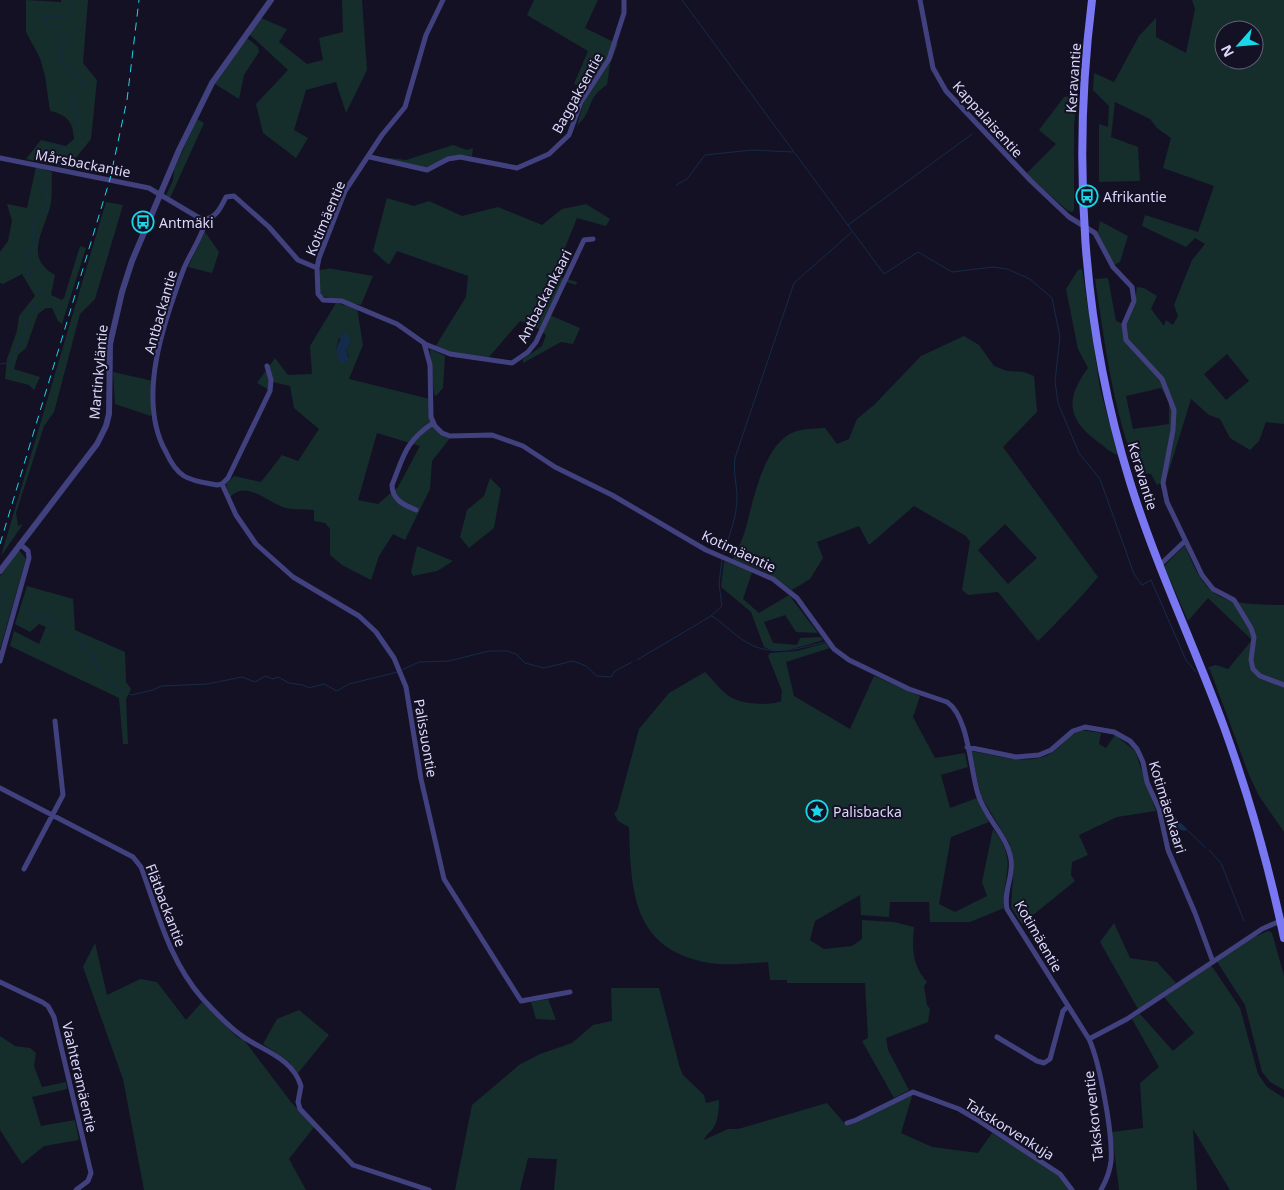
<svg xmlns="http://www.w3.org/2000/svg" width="1284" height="1190" viewBox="0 0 1284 1190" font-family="'Noto Sans',sans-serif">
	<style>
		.green { fill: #152e2c; fill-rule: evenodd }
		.water { fill: #152b4a }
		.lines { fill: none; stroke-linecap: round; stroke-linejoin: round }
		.stream { stroke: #152b4a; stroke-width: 1 }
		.minor { stroke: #42417f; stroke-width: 5 }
		.tertiary { stroke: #42417f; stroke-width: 6 }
		.secondary { stroke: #7978f2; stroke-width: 8 }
		.rail { stroke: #17d8e9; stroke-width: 1; stroke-dasharray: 8 6; stroke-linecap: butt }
		.labels { text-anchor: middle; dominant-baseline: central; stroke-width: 4; stroke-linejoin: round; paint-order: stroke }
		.street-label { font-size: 14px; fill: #dbd8fb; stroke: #141124 }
		.poi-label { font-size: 14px; fill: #dbd8fb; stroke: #141124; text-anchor: start }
	</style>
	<rect width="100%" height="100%" fill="#141124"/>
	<path class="green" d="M26,0L61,2V0H88L83,63L97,80L91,139L75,159L73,169L26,159L41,140L66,146L74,139C73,121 67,115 50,111L45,76L40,58L26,32Z
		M342,0H362L367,70L346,113L336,82L306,90L294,130L308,138L296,158L263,133L256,104L288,70L249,34L261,18L287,29L279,42L307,64L323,60L319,38L343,32Z
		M534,0H598L585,28L618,44L610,64L607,85C585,98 594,112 577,125L584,101L590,91L574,84L588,51L527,15Z
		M1192,0H1284V424L1266,422L1259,441L1250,450L1230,438L1220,419L1209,415L1191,399L1166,480L1157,485L1151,474L1138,473C1113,412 1105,344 1095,279L1108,278L1116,321L1125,325L1135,299L1137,287L1144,288L1157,296L1151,309L1164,326L1166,320L1173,325L1178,316L1174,305L1192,260L1205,244L1195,238L1186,247L1142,226L1145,215L1198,232L1214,186L1163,168L1171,138L1157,128L1150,119L1115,102L1111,137L1138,147L1140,181L1099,182V124L1108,127L1109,106L1093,90L1094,73L1114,82L1139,36L1156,18V37L1186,53L1195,9ZM1224,30H1254V60H1224ZM1227,354L1249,381L1226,400L1204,374ZM1161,388L1169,401V424L1133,429L1126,396Z
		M247,38L258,47L259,52L244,75L239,99L215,84Z
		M1077,95L1074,126V210L1072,212L1067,210L1026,174L1056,144L1039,130L1064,97Z
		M197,119L204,123L170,198L166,195L173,181L174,170Z
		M453,145L467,150L473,148L472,156L459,155L425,168L373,156L406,160Z
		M36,167L52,172C51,183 53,196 50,207C43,233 24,258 55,275L51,295L62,300L64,298L80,246L86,248L62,324L58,321L52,308H46L38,314L26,348L18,355L14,369L40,377L34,390L29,385L5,379L7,359L17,331L19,316L35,296L22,274L3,284L0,283V252L8,241L12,221L7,204L27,208Z
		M387,198L414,206L429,201L462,216L498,207L542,225L562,209L586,204L610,219L606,226L577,218L554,275L577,282L576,285L563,281L547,314L580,328L573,344L561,342L523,363V359L542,346L546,335L539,329L520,321L489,357L451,353L435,347L466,297L468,276L397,251L389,265L373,251Z
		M106,202L123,205L95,299L80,314L54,412L44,426L16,513L18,526L23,524L1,556Z
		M1100,221L1128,236L1120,262L1114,265L1098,233Z
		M205,232L219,252L212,273L188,267Z
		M327,268L373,276L361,305L322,296L319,293V270L328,269Z
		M1082,269L1100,388L1118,455C1111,453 1105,447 1098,442C1067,419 1065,399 1088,368L1078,349L1066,289L1078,270Z
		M336,303L357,308L363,345L349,379L430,399C432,416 430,432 450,438L432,461L430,489L405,540L393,534L379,556L371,580L342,565L330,555V529L325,523L314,521V510C305,509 295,510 286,508C268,503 247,479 230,497L226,484L234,476L261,482L282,455L298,461L319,429L294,408L290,386L273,382L269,390L257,383L275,358L288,375L312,374L310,346ZM339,338L350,343L346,350L349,357L336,350ZM377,433L420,446L398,487L378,504L358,500Z
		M964,336L979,345L994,366L1007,371L1024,372L1034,376L1037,412L1003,447L1098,577C1079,600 1059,620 1038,641L998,592L968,595L962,590L970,542L966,536L914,506L869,545L859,526L817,542L823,558L810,579L792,590L768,573L733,559C737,550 742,541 745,531C753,503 761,453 788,435C799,428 813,429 825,428L837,444L849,439L857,419L874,405L921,356ZM1005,524L1037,558L1008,584L978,550Z
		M430,349L445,356L443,388L436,396L434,394Z
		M113,372L153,381L151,416L115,404Z
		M490,478L501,489L494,528L469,548L460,537L467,510L484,496Z
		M1185,545C1207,604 1225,604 1284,605V832L1259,796L1249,775L1209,667L1216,665L1228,669L1252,640L1208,598L1188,621L1164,566Z
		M417,546L453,561L437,571L413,576L411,572Z
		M19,550L26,559L0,649V576Z
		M724,561L752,572L743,599L759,613L789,595L818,633L796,632L785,615L764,622L773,643L797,645L800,638L821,637L823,640C806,645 779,656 764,647L751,612L721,587Z
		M27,586L73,599L75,630L125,652L126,682L131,689L126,699L128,744H123L119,698L10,646L14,631L39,644L46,627L39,624L30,632L15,624Z
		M826,643L830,648L786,662L794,696L850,729L874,676L920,696L913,717L935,758L965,753L968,767L941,775L950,808L977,798L989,822L951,837L939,904L955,912L987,896L982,882L993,829C1019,862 1002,873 1004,908L970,922H930L929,902H890L889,917L861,915L860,895L815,921L810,940L824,949L852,946L862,939V920L894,922L914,927C912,949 912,965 927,982L924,986L927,1005L930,1009L928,1022L886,1038L888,1050L909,1090L894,1098L862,1041L868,1038L865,983H787V980H770L768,962C750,963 728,966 710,963C632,950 631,891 629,827L618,821L614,813L617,811L639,729L669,693L705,672C714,681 723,694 734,699C744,704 771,706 781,701L782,691L768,656L770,653L797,651Z
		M1081,730L1101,733L1099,744L1106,748L1115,735L1135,751L1156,811L1117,817L1079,835L1088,855L1072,862L1071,875L1075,881L1022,924L1011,907L1014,860L1009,843L981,796L971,751C995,755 1026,766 1050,754C1062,747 1067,735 1081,730Z
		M1114,923L1130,958L1157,962L1176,983L1138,1009L1100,942Z
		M1268,931L1272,933L1284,976V1090L1270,1082L1262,1072L1245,1005L1216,960L1247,940Z
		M95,943L107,995L140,979L157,982L186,1020L202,1002L237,1037L244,1040L291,1102L314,1127L289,1159L306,1190H144L123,1079L83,967Z
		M1211,965L1240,1008L1258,1074L1267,1087L1284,1098V1190H1230L1193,1129L1197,1190H1119L1112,1132L1143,1128L1140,1083L1159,1067L1132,1019L1140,1014L1173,1051L1194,1033L1164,997Z
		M611,988H659L680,1068L683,1075L704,1095L706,1103L719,1100C719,1110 718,1123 712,1130C708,1134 706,1135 704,1140L728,1129H738L827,1103L845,1124L913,1093L901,1133L932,1147L978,1153L992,1133L1059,1175L1069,1190H554L557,1159L528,1158L520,1190H455L472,1105L519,1065L540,1054L572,1043L593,1025L612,1021Z
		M548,999L556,1020L536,1019L531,1002Z
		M299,1010L329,1035L298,1073L289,1062L263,1044L277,1019Z
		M0,1036L15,1046L30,1048L36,1053L34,1066L42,1087L66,1082L67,1089L32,1097L41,1126L75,1120L79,1140L44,1146L22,1164L0,1130Z"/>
	<path class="water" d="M343,332L349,335L350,343L346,350L349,360L340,364L336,350Z
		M1172,814L1187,829L1186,831C1176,830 1170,824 1169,815Z"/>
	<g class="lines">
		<path class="stream" d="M682,0L884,274L918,252L952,272L993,267L1007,269L1030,279L1052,298L1060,337L1055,381L1058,403L1079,453L1100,479L1134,574L1142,585L1151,580L1186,660L1196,672
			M37,163C36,152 45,149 54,145L69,151L80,140L79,120L69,98L75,94L79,97L86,90C82,73 65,78 60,53L65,48L66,40L44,20L52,16H67L73,0
			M676,185L687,179L705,155L752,150L793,152
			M848,225L972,134
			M0,364L13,362L18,343L26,331V321L35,309L34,304L44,294L28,277L30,262L24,254L33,249L35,240L32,224L45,208L46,201V189L37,167
			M724,553C729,535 737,517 737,498C737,483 733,475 735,458L794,283L852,232
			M0,591L8,601L13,602
			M20,606L30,612L35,622L44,616C60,624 61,634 81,637L83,647L94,655L97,667L113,685L131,695L153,690L161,686L207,684L242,677L255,682L265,676L273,679L278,677L289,683L303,685L309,688L324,684L337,691L349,684L398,672
			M712,616C723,623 732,633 743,640C768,658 798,649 825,642
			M637,660L711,616L722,606L719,584L722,559
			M1208,669L1215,666L1226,672
			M402,670L419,662L449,661L489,651H507L516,654L525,663L544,668L573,661L586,666L597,676L611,677L615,671L632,662
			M1187,830L1205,847
			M1209,850L1221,863L1244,921"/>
		<path class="minor" d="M443,0L426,35L405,107L382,135L345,191L319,258L317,268L318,294L323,300L342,301L397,324L424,343L430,365L431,417L435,426L442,433L450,436L492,435L523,446L555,467L612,495L706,550L773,579L797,598L834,649L849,660L909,689L947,702C969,717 970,769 978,794C985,818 1007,835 1011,859C1014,876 1003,891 1007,909L1089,1039L1127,1019L1262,929L1280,921
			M920,0L933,68L946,91L1031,181L1069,217L1095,233L1113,267L1132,287L1134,301L1124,324L1126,340L1162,379L1174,410L1173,430L1163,483L1167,502L1202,575L1213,589L1234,600L1251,628L1254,637L1251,660L1253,669L1260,676L1284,685
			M370,157L427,170L448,159L460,157L517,168L549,154L569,135L581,102L609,59L624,13V0
			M0,158L149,188L201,219C215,221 221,207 226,197L234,196L269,227L298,260L317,268
			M206,220C202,237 191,252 184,268C164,321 136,399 166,452C170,461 176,471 184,476C194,482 207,483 217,485L222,484L228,478L270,391L271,380L267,366
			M425,344L450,354L512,363L528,352L536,342L584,240L593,239
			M222,484L236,515L256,544L293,577L359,616L376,632L394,658L406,687L421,779L444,879L521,1001L570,992
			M416,510C404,505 392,500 392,485C404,455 405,442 433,423
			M1158,564L1162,563L1185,541
			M0,661L29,558L28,551L20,544
			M967,747L1016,757L1039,755L1051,750L1073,731L1085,727L1114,732L1130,741L1137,749L1143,762L1147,782L1159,809L1168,850L1195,913L1213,962
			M0,788L133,857L141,867C158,913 169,960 202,998C213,1010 225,1023 238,1033C259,1050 292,1056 301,1086L298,1102L300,1109L353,1165L429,1190
			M24,869L63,795L55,721
			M0,982L42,1002L48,1006L54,1017L91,1173L88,1181L76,1190
			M997,1037L1037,1061L1044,1063L1050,1059L1063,1011L1068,1006
			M1089,1039C1100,1063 1113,1135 1111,1161C1110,1171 1106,1181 1101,1190
			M847,1123L856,1120L913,1092L959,1109L976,1119L1060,1174L1072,1190"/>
		<path class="tertiary" d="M0,571L97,444L106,426L109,414L110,344L122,292L132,261L179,150L212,83L271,0"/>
		<path class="secondary" d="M1092,0C1072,160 1082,327 1130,482C1156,566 1194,645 1224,727C1249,796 1269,867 1284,938"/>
		<path class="rail" d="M0,544L110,179L127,100L139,0"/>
	</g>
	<defs>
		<g id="bus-ring" transform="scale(1.125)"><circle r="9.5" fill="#141124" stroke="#17d8e9" stroke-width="1.5"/><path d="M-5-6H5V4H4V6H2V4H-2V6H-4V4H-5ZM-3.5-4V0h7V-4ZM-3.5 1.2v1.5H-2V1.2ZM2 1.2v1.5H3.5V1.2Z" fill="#17d8e9"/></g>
		<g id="sight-ring" transform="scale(1.125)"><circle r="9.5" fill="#141124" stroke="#17d8e9" stroke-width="1.5"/><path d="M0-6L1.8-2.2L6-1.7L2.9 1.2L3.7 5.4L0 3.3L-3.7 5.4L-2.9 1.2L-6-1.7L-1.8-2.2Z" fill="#17d8e9"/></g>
	</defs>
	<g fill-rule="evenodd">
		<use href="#bus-ring" x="1087" y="196"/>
		<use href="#bus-ring" x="143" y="222"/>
		<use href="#sight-ring" x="817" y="811"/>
	</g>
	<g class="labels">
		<g class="street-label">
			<text transform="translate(1073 78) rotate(-86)">Keravantie</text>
			<text transform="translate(577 93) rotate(-61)">Baggaksentie</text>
			<text transform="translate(988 119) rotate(48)">Kappalaisentie</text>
			<text transform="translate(83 163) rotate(11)">Mårsbackantie</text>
			<text transform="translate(325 218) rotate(-67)">Kotimäentie</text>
			<text transform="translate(544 296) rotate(-63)">Antbackankaari</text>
			<text transform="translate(160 312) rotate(-74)">Antbackantie</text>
			<text transform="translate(98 372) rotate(-85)">Martinkyläntie</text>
			<text transform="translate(1143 476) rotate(73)">Keravantie</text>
			<text transform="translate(739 551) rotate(25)">Kotimäentie</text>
			<text transform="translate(426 738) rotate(80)">Palissuontie</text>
			<text transform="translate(1168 807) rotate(73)">Kotimäenkaari</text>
			<text transform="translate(166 905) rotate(69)">Flätbackantie</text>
			<text transform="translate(1039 936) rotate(60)">Kotimäentie</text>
			<text transform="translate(80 1077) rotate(77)">Vaahteramäentie</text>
			<text transform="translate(1093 1116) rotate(-96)">Takskorventie</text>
			<text transform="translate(1010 1129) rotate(32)">Takskorvenkuja</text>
		</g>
		<g class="poi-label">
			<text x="1103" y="196">Afrikantie</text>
			<text x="159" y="222">Antmäki</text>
			<text x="833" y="811">Palisbacka</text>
		</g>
	</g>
	<g transform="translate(1239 45) rotate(243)"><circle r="24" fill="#141124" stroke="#64617a"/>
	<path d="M0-4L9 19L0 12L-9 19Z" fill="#17d8e9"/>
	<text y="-8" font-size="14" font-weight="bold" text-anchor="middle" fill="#dbd8fb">N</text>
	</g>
</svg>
